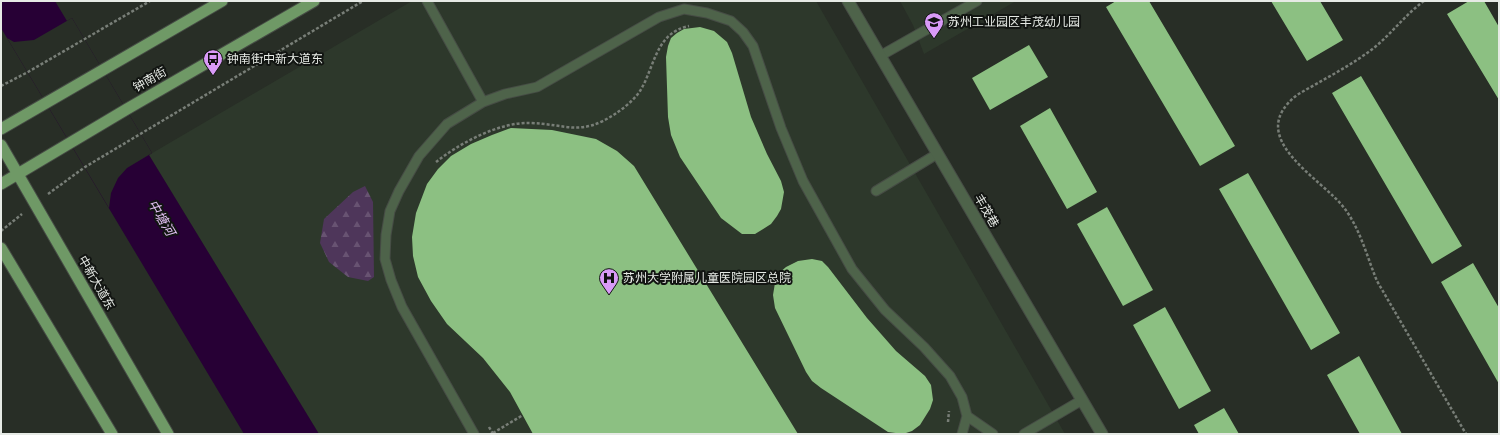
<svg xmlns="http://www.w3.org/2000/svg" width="1500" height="435" viewBox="0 0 1500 435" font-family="'Source Sans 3','Noto Sans SC',sans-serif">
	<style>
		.built { fill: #2d382b }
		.forest { fill: url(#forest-firs) }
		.water { fill: #270035 }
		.pier { fill: #282e26 }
		.building { fill: #8cc082 }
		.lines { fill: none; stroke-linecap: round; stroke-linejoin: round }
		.service-casing { stroke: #464c45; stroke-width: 11 }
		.tertiary-casing { stroke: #464c45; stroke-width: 13 }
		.primary-casing { stroke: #464c45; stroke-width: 13 }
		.path { stroke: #787e77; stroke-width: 2.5; stroke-dasharray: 3 2; stroke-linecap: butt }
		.service { stroke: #4e634a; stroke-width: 9 }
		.tertiary { stroke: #4e634a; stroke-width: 11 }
		.primary { stroke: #6f9966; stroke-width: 11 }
		.labels { text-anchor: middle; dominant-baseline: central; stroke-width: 4; stroke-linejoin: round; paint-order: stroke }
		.poi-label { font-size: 12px; fill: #e6eae5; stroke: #121512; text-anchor: start }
		.street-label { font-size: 12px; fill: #e6eae5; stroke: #121512 }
		.water-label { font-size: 13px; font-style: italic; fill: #e2c0f3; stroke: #121512 }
	</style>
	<defs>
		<pattern id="forest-firs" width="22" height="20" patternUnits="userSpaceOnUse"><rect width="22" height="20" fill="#4e365a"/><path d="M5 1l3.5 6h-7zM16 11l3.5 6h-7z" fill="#685372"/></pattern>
	</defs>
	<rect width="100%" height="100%" fill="#282e26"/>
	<path class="built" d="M412,1H816L1065,434H319L149,155Z
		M900,1H1016L924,54L913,25Z"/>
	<path class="forest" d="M365,186L373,202L374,277L368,281L348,277L329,262L320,243L324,219L353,192Z"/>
	<path class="water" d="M1,1H55L67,21L72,18L152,153L149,155L319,434H244L1,28Z"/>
	<path class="pier" d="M72,18L152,153L127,168L118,178L111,193L109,208L7,38L14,42L34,40Z"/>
	<path class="building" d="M1116,1H1149L1235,146L1200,166L1106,7Z
		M1271,1H1320L1343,40L1307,61Z
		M1469,1H1484L1499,27V100L1447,14Z
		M700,27L714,31L727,42L732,53L751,117L767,154L781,181L784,192L781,209L777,216L771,224L755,234H742L721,218L680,157L671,135L668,117L666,57L668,46L671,38L677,33L684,29Z
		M1029,45L1048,77L990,110L972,78Z
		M1361,76L1462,246L1432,264L1332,93Z
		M1050,108L1097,192L1067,209L1020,126Z
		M511,128L552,130L596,139L617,151L634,166L798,434H533L510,392L483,358L447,324L431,301L418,277L413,256L412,237L416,213L427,184L438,169L451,156L471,144L492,135Z
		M1248,173L1340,333L1311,350L1219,189Z
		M1107,207L1153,290L1123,306L1077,224Z
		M812,259L822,261L828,267L867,318L896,351L925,376L931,385L933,400L930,409L920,425L912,431L903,434L888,432L821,388L812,381L806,372L775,308L773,295L775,283L778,274L786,267L798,261Z
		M1473,263L1499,308V384L1441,282Z
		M1165,307L1211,391L1179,409L1133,325Z
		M1359,356L1402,434H1360L1327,375Z
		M1224,408L1239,434H1199L1194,425Z"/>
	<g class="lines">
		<g class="service-casing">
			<path id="service" d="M427,1L483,102
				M880,56L977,1
				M876,191L937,154
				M967,416L993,434
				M474,434L402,307L391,280L385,259L386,235L390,211L399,191L419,156L447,124L483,102L505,94L537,87L659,17L684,9L707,13L731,21L743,32L753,46L781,128L803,181L852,269L885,310L924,347L950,376L962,397L967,416L962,434
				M1024,434L1082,400"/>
		</g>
		<g class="tertiary-casing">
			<path id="tertiary" d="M848,1L1102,434"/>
		</g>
		<g class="primary-casing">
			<path id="primary" d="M1,129L222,1
				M1,145L168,434
				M1,184L127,109L314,1
				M1,248L112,434"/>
		</g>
		<path class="path" d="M1424,1C1406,14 1392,33 1375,47C1351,66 1322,80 1297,95C1242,138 1322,178 1345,209C1361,231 1367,257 1377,281L1466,434
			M1,86L28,72L150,1
			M436,162C460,143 499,122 530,123C567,124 580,137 615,114C624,108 634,100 640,91C655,67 655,33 689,26
			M48,194L85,167L363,1
			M1,231L22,214
			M948,422L949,411
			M489,427L493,434
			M493,433L523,415"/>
		<use href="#service" class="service"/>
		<use href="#tertiary" class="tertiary"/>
		<use href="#primary" class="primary"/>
	</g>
	<defs>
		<g id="school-pin" transform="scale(1)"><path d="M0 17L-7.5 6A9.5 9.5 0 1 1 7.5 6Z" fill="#d99af7" stroke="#121512"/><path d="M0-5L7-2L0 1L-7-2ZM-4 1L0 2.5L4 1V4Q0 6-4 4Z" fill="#111"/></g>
		<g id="bus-pin" transform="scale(1)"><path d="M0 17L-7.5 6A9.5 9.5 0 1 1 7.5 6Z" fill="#d99af7" stroke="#121512"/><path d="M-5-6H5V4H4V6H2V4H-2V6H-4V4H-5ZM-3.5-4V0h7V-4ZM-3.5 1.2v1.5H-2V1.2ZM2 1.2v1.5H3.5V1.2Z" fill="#111"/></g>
		<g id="hospital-pin" transform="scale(1)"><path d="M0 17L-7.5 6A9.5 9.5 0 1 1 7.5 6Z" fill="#d99af7" stroke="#121512"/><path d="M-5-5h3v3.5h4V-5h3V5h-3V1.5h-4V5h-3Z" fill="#111"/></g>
	</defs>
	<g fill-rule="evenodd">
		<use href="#school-pin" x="934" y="22"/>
		<use href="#bus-pin" x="213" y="59"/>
		<use href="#hospital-pin" x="609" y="278"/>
	</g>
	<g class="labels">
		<g class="poi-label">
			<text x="948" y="22">苏州工业园区丰茂幼儿园</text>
			<text x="227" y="59">钟南街中新大道东</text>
			<text x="623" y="278">苏州大学附属儿童医院园区总院</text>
		</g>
		<g class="street-label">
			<text transform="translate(150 80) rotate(-30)">钟南街</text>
			<text transform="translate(986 211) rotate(60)">丰茂巷</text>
			<text transform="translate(96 283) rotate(60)">中新大道东</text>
		</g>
		<g class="water-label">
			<text transform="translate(161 218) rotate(59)">中塘河</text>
		</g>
	</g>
	<rect width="1500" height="435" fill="none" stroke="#e6eae5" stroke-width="4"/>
</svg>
